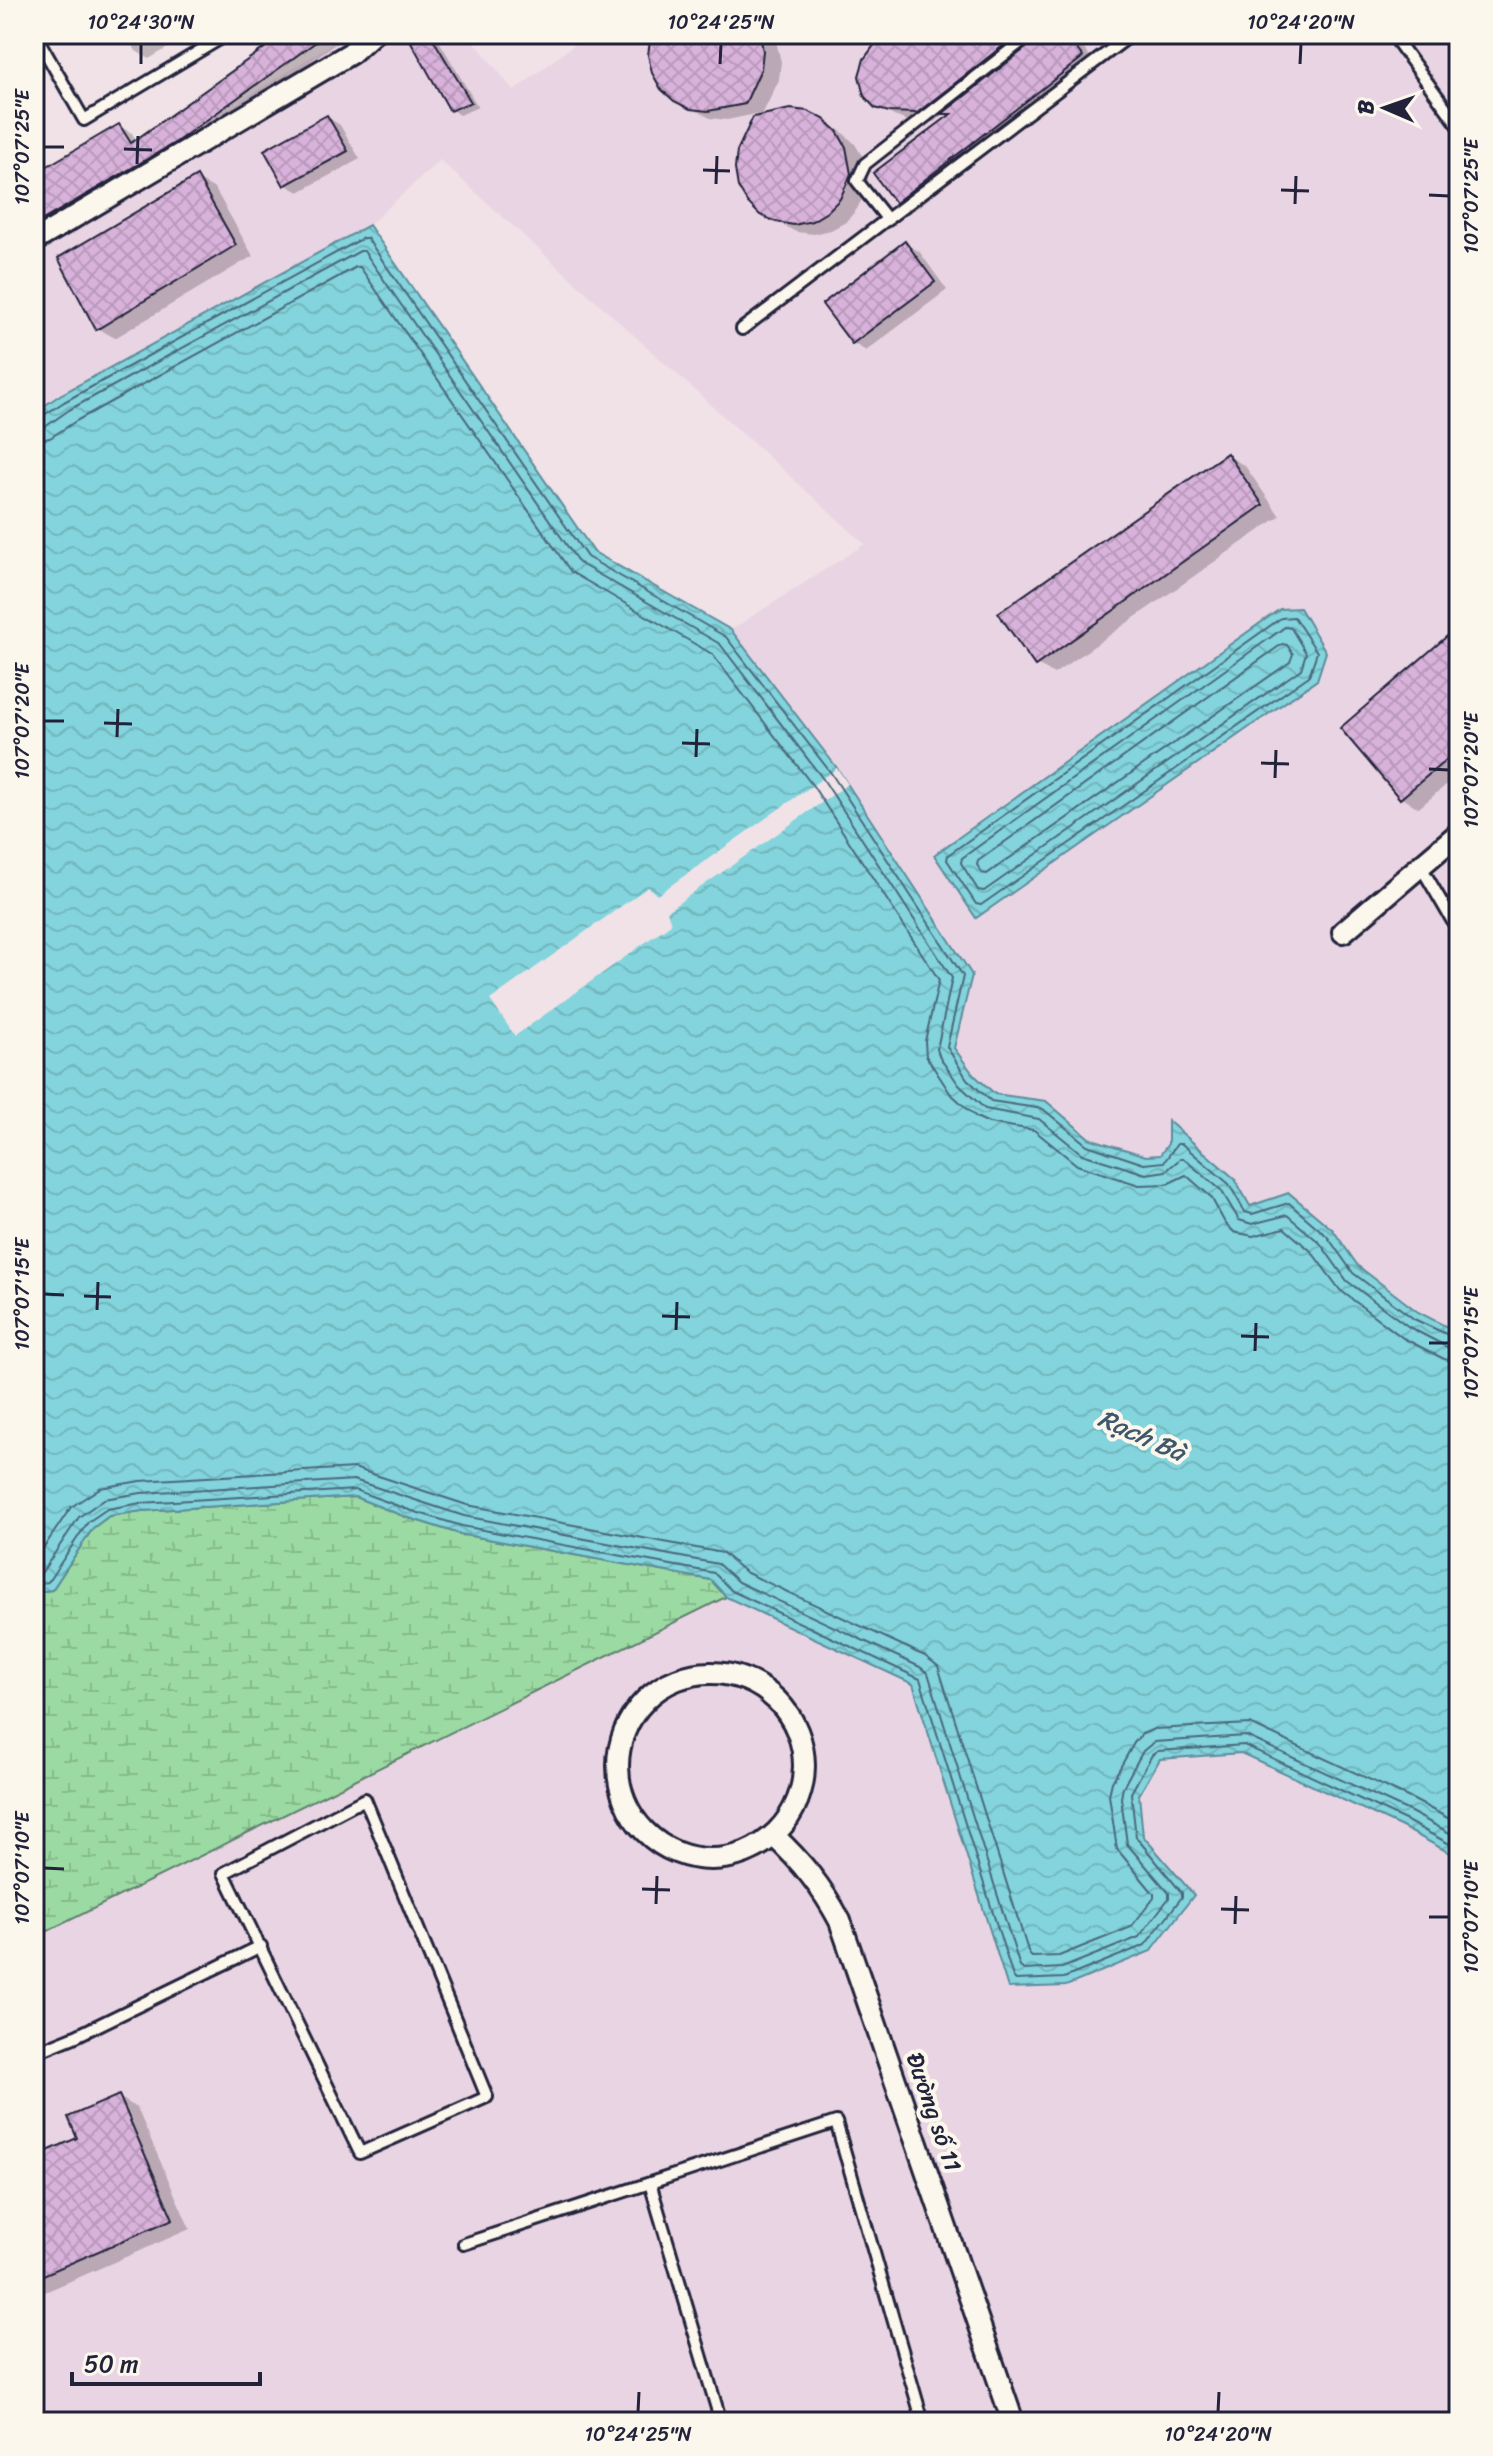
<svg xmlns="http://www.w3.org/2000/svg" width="1493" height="2456" viewBox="0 0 1493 2456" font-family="Sriracha,sans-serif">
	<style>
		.built { fill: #e9d4e3 }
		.wetland { fill: url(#wetland-marsh); stroke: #5e7e6e; stroke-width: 2 }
		.water { fill: url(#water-waves); stroke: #5c8d9c; stroke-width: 2 }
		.pier { fill: #f0e2e7 }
		.shadow { fill: #0003 }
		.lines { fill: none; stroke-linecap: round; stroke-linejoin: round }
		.shore { stroke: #49697b; stroke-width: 2 }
		.building { fill: url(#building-cross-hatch); stroke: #22223b; stroke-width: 2 }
		.service-casing { stroke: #22223b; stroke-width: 16 }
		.minor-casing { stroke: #22223b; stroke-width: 26 }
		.service { stroke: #fbf7ec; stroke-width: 10 }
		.minor { stroke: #fbf7ec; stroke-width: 20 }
		.ticks { fill: none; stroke: #22223b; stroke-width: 3 }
		.labels { text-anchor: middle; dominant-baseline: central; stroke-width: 8; stroke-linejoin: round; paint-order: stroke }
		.street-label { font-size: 24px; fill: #22223b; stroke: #fbf7ec }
		.water-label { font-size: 26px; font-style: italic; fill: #3f576b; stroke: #fbf7ec }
		.neatline { fill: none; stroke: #22223b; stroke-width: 3 }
		.ticks-label { font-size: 20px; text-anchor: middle; fill: #22223b }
	</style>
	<defs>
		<pattern id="wetland-marsh" width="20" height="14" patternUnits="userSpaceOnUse" patternTransform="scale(2)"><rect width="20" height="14" fill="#9bdaa2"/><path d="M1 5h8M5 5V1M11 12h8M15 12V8" fill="none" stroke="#85bb8c"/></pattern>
		<pattern id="water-waves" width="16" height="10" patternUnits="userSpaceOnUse" patternTransform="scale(2)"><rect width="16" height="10" fill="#83d4dc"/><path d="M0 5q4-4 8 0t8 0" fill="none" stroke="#71b6be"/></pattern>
		<pattern id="building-cross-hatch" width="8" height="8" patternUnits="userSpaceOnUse" patternTransform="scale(2)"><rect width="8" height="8" fill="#d8b2da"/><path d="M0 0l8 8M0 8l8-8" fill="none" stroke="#b999bc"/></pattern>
	</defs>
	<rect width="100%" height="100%" fill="#f0e2e7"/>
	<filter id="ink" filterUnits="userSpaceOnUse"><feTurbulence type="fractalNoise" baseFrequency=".0125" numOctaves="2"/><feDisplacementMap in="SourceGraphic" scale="16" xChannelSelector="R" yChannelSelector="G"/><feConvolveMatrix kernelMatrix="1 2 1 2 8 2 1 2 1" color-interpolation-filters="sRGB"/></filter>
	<g filter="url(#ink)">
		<path class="built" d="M347,34H468L514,91L588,34H1459V1333L1425,1316L1358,1266L1333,1230L1250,1206L1235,1179L1169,1122L1168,1144L1160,1155L1146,1156L1089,1138L1046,1101L995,1094L973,1074L954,1048L972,975L837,768L731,630L865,544L440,160L369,225L60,395L34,413V225L141,162Z
			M726,1597L913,1683L1009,1988L1194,1895L1143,1836L1139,1795L1160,1759L1241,1753L1402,1827L1459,1858V2422H34V1938Z"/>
		<path class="wetland" d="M355,1497L406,1517L460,1534L711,1580L726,1597L34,1938V1592L52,1590L93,1528L109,1516L141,1511Z"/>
		<path class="water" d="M369,225L594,552L731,630L837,768L972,975L954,1048L973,1074L995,1094L1046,1101L1089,1138L1146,1156L1160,1155L1168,1144V1121L1235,1179L1250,1206L1289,1193L1333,1230L1358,1266L1418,1312L1459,1333V1858L1402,1827L1241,1753L1160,1759L1139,1795L1143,1836L1194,1895L1151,1951L1066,1986L1008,1988L913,1684L726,1597L711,1580L460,1534L406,1517L355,1497L142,1511L109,1516L93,1528L52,1590L34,1592V413L60,395Z
			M1300,608L1326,652L1317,680L976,918L934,855L1280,609Z"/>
		<path class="pier" d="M837,768L848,784L667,911L671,924L515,1036L490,1000L648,887L657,895Z"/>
		<path class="shadow" d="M126,34H191L149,59L136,51Z
			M288,34H349L189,148L34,239V176L119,126L132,133L137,142Z
			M429,34L438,39L478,107L460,115L452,110Z
			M655,34H771L777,45L781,62L779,80L761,117L823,120L842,132L855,144L864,159L869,185L857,209L846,222L831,230L814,234L796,232L761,213L739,152L756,114L727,120L710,118L675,99Z
			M891,34H1072L1098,67L913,211L896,201L951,117L944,113L934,122L908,121L894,116L876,106Z
			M327,117L340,125L360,159L299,192L286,185Z
			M197,179L215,189L253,256L115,338L97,328Z
			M905,244L919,251L947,290L866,351L853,343Z
			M1227,455L1245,466L1280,516L1054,674L1036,664Z
			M1459,629V774L1419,808L1401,798Z
			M119,2097L137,2108L190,2229L36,2296L34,2294V2159L80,2140Z"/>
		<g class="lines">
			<path class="shore" d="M34,419L41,417L64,402L363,238H367L587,557L726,637L831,773L963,976L947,1047L967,1079L991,1101L1043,1109L1087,1145L1144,1164L1164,1162L1177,1144H1182L1229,1184L1245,1212L1252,1214L1289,1203L1327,1236L1353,1273L1414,1319L1459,1340
				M34,429L45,427L69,410L360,251H364L579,563L720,644L823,779L952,978L937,1049L940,1058L959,1085L985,1109L1039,1119L1082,1154L1146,1174L1166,1171L1180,1159H1184L1221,1190L1239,1220L1252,1224L1287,1215L1320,1243L1347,1281L1409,1327L1449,1348L1459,1350
				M34,441L50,438L76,421L356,267H360L571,572L712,654L813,786L939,980L925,1041L926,1056L950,1093L976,1117L989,1123L1034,1130L1077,1165L1139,1185L1167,1184L1186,1175L1211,1197L1225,1223L1234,1232L1253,1236L1284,1228L1311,1251L1340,1290L1403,1338L1444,1359L1459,1362
				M1294,617L1317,652L1309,676L981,905L976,904L947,860L948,855L1281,618Z
				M1285,627L1291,628L1306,653L1301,669L984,891L978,890L961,863L962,858Z
				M1282,644L1287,645L1293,654L1290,662L987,874L982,873L977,865L978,861Z
				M34,1562L71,1507L100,1488L140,1481L354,1468L467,1505L723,1553L745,1572L925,1656L938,1666L1029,1954L1032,1957L1059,1956L1131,1927L1154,1898V1894L1117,1849L1109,1795L1112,1782L1134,1743L1142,1734L1154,1729L1250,1724L1414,1800L1459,1824
				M34,1574L42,1572L79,1517L104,1499L141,1493L354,1480L464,1516L718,1564L738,1582L920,1667L928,1673L1020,1967L1024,1970L1062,1968L1139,1937L1169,1898V1893L1127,1844L1121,1798L1123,1787L1143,1751L1154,1742L1246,1736L1409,1811L1459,1838
				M34,1584L48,1582L88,1522L107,1509L141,1503L355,1490L409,1510L462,1526L714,1573L732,1591L920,1679L1013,1977L1016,1980L1064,1978L1145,1945L1182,1897V1893L1136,1837L1131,1793L1152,1755L1158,1751L1244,1745L1405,1820L1459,1849"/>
		</g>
		<path class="building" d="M284,34H327L176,142L34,225V174L119,124L131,143Z
			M426,34H430L471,102L450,111L411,42Z
			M651,34H760L763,51L761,69L745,104L708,111L690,109L674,101L661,89L652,73L648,55Z
			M888,34H1018L917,113L889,112L875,108L864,96L859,76L864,59L875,44Z
			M1039,34H1065L1083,57L895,203L873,173L951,114H942L1036,40Z
			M790,109L808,111L824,119L837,131L846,147L851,174L840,199L827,212L812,221L794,225L776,222L760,215L747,202L738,187L735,169L737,151L753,117Z
			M327,115L348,151L284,186L264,150Z
			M197,176L236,245L96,330L58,258Z
			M905,241L935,282L852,344L822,304Z
			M1227,453L1263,505L1035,666L998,613Z
			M1459,626V749L1400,799L1340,728Z
			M119,2095L173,2219L34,2279V2157L77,2138L68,2117Z"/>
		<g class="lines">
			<g class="service-casing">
				<path id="service" d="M35,34L84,120L228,34
					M1392,34L1459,126
					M888,220L857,181L865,164L1031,34
					M742,329L1132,34
					M1420,865L1459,932
					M365,1799L487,2097L360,2153L224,1873Z
					M34,2053L76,2036L261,1946
					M650,2183L721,2422
					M464,2244L836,2122L923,2422"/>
			</g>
			<g class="minor-casing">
				<path id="minor" d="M34,241L351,53L372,34
					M1343,932L1459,833
					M618 1766a93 93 0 1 1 186 0a93 93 0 1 1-186 0Z
					M774,1836C802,1862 822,1887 840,1921L1013,2422"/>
			</g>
			<use href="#service" class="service"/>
			<use href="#minor" class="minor"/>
		</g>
	</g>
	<path class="ticks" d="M141,64V44M720,64L721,44M1300,64L1301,44M44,147H64M124,149L152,150M137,164L138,136M703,170L730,171M716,184L717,156M1281,190L1309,191M1429,195L1449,196M1295,204L1296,176M44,721H64M104,723L132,724M117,737L118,709M682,743L710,744M696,757L697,729M1261,763L1289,764M1429,769L1449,770M1275,778L1276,750M44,1294L64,1295M84,1296L111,1297M97,1310L98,1282M662,1316L690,1317M676,1330L677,1302M1241,1336L1269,1337M1429,1343H1449M1255,1351L1256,1323M44,1868L64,1869M642,1889L670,1890M656,1904L657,1876M1221,1909L1249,1910M1429,1917H1449M1235,1924L1236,1896M638,2412L639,2392M1218,2412L1219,2392"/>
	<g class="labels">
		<g class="street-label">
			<text transform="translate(934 2112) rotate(71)">Đường số 11</text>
		</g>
		<g class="water-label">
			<text transform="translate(1142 1435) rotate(24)">Rạch Bà</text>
		</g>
	</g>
	<rect width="1493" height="2456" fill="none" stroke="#fbf7ec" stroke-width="88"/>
	<g transform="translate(1385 108) rotate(272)" stroke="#fbf7ec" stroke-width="6" paint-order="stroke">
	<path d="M0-6L14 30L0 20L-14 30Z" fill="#22223b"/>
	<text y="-12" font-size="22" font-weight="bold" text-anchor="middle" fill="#22223b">B</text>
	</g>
	<path d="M72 2372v12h188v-12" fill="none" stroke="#22223b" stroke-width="4"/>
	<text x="84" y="2372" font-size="24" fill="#22223b" stroke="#fbf7ec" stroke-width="6" paint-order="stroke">50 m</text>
	<rect x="44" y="44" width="1405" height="2368" class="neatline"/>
	<g class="ticks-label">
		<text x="141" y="29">10°24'30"N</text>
		<text x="721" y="29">10°24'25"N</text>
		<text x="1301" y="29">10°24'20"N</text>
		<text transform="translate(22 147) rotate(-90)" y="7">107°07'25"E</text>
		<text transform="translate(1471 196) rotate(-90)" y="7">107°07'25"E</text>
		<text transform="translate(22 721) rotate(-90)" y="7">107°07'20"E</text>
		<text transform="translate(1471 770) rotate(-90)" y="7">107°07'20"E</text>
		<text transform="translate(22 1294) rotate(-90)" y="7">107°07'15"E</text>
		<text transform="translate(1471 1343) rotate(-90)" y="7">107°07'15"E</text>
		<text transform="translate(22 1868) rotate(-90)" y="7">107°07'10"E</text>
		<text transform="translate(1471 1917) rotate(-90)" y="7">107°07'10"E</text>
		<text x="638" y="2441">10°24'25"N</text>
		<text x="1218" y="2441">10°24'20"N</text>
	</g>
</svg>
